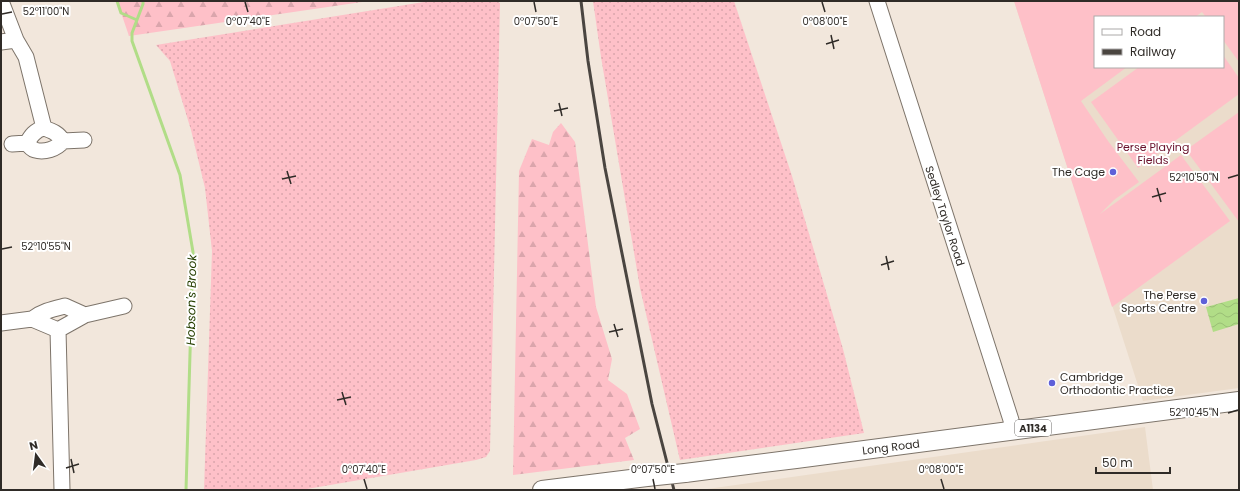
<svg xmlns="http://www.w3.org/2000/svg" width="1240" height="491" viewBox="0 0 1240 491" font-family="Poppins,sans-serif">
	<style>
		.built { fill: #ebdccb; fill-rule: evenodd }
		.grass { fill: url(#grass-dots) }
		.forest { fill: url(#forest-firs) }
		.garden { fill: #fec0c8 }
		.water { fill: url(#water-waves) }
		.lines { fill: none; stroke-linecap: round; stroke-linejoin: round }
		.stream { stroke: #b1dd87; stroke-width: 3 }
		.minor-casing { stroke: #7d746a; stroke-width: 17 }
		.major-casing { stroke: #7d746a; stroke-width: 20 }
		.minor { stroke: #fff; stroke-width: 15 }
		.major { stroke: #fff; stroke-width: 18 }
		.rail { stroke: #4a4540; stroke-width: 3 }
		.major-bridge-casing { stroke: #7d746a; stroke-width: 20; stroke-linecap: butt }
		.major-bridge { stroke: #fff; stroke-width: 18 }
		.ticks { fill: none; stroke: #2f2b27; stroke-width: 1.5 }
		.poi-dot { fill: #5f60d9; stroke: #fff; stroke-width: 1.5 }
		.labels { text-anchor: middle; dominant-baseline: central; stroke-width: 4; stroke-linejoin: round; paint-order: stroke }
		.shield { fill: #fff; stroke: #6d6b68; stroke-width: 1 }
		.shield-label { font-size: 10px; font-weight: bold; fill: #2f2b27 }
		.park-label { font-size: 11px; fill: #69112c; stroke: #fff }
		.poi-label { font-size: 11px; fill: #2f2b27; stroke: #fff; text-anchor: end }
		.street-label { font-size: 11px; fill: #2f2b27; stroke: #fff }
		.water-label { font-size: 12px; font-style: italic; fill: #263f00; stroke: #fff }
		.ticks-label { font-size: 10px; text-anchor: middle; fill: #2f2b27; stroke: #fff; stroke-width: 4; stroke-linejoin: round; paint-order: stroke }
	</style>
	<defs>
		<pattern id="grass-dots" width="8" height="8" patternUnits="userSpaceOnUse"><rect width="8" height="8" fill="#fec0c8"/><path d="M2 2h.1M6 6h.1" fill="none" stroke="#daa5ac" stroke-width="1.8" stroke-linecap="round"/></pattern>
		<pattern id="forest-firs" width="22" height="20" patternUnits="userSpaceOnUse"><rect width="22" height="20" fill="#fec0c8"/><path d="M5 1l3.5 6h-7zM16 11l3.5 6h-7z" fill="#daa5ac"/></pattern>
		<pattern id="water-waves" width="16" height="10" patternUnits="userSpaceOnUse"><rect width="16" height="10" fill="#b1dd87"/><path d="M0 5q4-4 8 0t8 0" fill="none" stroke="#99be75"/></pattern>
	</defs>
	<rect width="100%" height="100%" fill="#f2e7dc"/>
	<path class="built" d="M1014,1H1239V388L1143,401ZM1095,17H1223V67H1095Z
		M1145,427L1153,490H700Z"/>
	<path class="grass" d="M430,1H496L500,3L490,451L486,457L476,460L301,490H204L212,251L205,188L191,130L170,61L156,45Z
		M593,1H734L792,176L843,349L864,433L680,460L640,288L601,57Z"/>
	<path class="forest" d="M117,1H369L129,36Z
		M561,123L575,142L596,307L612,359L608,380L627,394L640,429L625,438L634,460L513,475L519,171L532,139L549,145L553,132Z"/>
	<path class="garden" d="M1014,1H1239V62L1223,40V17H1206L1202,12L1195,17H1095V67H1127L1081,101L1108,141L1139,182L1114,200L1100,214L1181,155L1230,221L1112,307Z
		M1223,55L1239,78V94L1138,168L1091,102L1139,67H1223Z
		M1239,112V222L1186,150Z"/>
	<path class="water" d="M1239,298V324L1213,332L1206,307Z"/>
	<g class="lines">
		<path class="stream" d="M117,1L121,13L137,20
			M143,1V4L132,33V41L180,175L193,252L186,490"/>
		<g class="minor-casing">
			<path id="minor" d="M1,1L16,40L26,57L44,128
				M877,1L1011,420L1012,431
				M1,42L16,40
				M44,128C52,131 58,133 63,141C57,149 44,153 35,150C32,149 29,146 27,143C31,136 35,130 44,128Z
				M63,141L84,140
				M12,144L27,143
				M65,306L85,315L58,330L32,319C43,311 53,309 65,306Z
				M85,315L124,306
				M1,323L32,319
				M58,330L62,490"/>
		</g>
		<g class="major-casing">
			<path id="major" d="M685,473L796,459L1239,401
				M542,490L647,477"/>
		</g>
		<use href="#minor" class="minor"/>
		<use href="#major" class="major"/>
		<path class="rail" d="M581,1L588,61L605,168L652,404L674,490"/>
		<g class="major-bridge-casing">
			<path id="major-bridge" d="M647,477L685,473"/>
		</g>
		<use href="#major-bridge" class="major-bridge"/>
	</g>
	<path class="ticks" d="M245,2L248,12M534,2L536,12M822,2L825,12M2,14L12,12M831,35L834,49M826,44L839,40M559,103L562,116M554,111L568,108M287,171L291,184M1228,178L1238,175M282,179L296,176M1157,188L1161,202M1152,197L1166,193M2,249L12,247M886,256L889,270M881,265L894,261M614,324L618,337M609,332L623,329M342,392L346,405M337,400L351,397M1228,413L1238,410M71,459L74,473M66,468L79,464M364,479L367,489M653,479L655,489M941,479L944,489"/>
	<g class="poi-dot">
		<circle cx="1113" cy="172" r="4"/>
		<circle cx="1204" cy="301" r="4"/>
		<circle cx="1052" cy="383" r="4"/>
	</g>
	<g class="labels">
		<rect class="shield" x="1015" y="420" width="36" height="16" rx="3"/>
		<g class="shield-label">
			<text x="1033" y="428">A1134</text>
		</g>
		<g class="park-label">
			<text x="1153" y="147">Perse Playing<tspan x="1153" dy="13">Fields</tspan></text>
		</g>
		<g class="poi-label">
			<text x="1105" y="172">The Cage</text>
			<text x="1196" y="295">The Perse<tspan x="1196" dy="13">Sports Centre</tspan></text>
			<text x="1060" y="377" text-anchor="start">Cambridge<tspan x="1060" dy="13">Orthodontic Practice</tspan></text>
		</g>
		<g class="street-label">
			<text transform="translate(945 216) rotate(72)">Sedley Taylor Road</text>
			<text transform="translate(891 447) rotate(-7)">Long Road</text>
		</g>
		<g class="water-label">
			<text transform="translate(191 300) rotate(-89)">Hobson's Brook</text>
		</g>
	</g>
	<g class="ticks-label">
		<text x="46" y="15">52°11'00"N</text>
		<text x="248" y="25">0°07'40"E</text>
		<text x="536" y="25">0°07'50"E</text>
		<text x="825" y="25">0°08'00"E</text>
		<text x="1194" y="181">52°10'50"N</text>
		<text x="46" y="250">52°10'55"N</text>
		<text x="1194" y="416">52°10'45"N</text>
		<text x="364" y="473">0°07'40"E</text>
		<text x="653" y="473">0°07'50"E</text>
		<text x="941" y="473">0°08'00"E</text>
	</g>
	<rect width="1240" height="491" fill="none" stroke="#2f2b27" stroke-width="4"/>
	<rect x="1094" y="16" width="130" height="52" fill="#ffffff" stroke="#acaaa9"/>
	<rect x="1102" y="29" width="20" height="6" fill="#ffffff" stroke="#acaaa9"/>
	<text x="1130" y="36" font-size="12" fill="#2f2b27">Road</text>
	<rect x="1102" y="49" width="20" height="6" fill="#4a4540" stroke="#acaaa9"/>
	<text x="1130" y="56" font-size="12" fill="#2f2b27">Railway</text>
	<g transform="translate(36 455) rotate(346)" stroke="#ffffff" stroke-width="3" paint-order="stroke">
	<path d="M0-3L7 15L0 10L-7 15Z" fill="#2f2b27"/>
	<text y="-6" font-size="11" font-weight="bold" text-anchor="middle" fill="#2f2b27">N</text>
	</g>
	<path d="M1096 467v6h74v-6" fill="none" stroke="#2f2b27" stroke-width="2"/>
	<text x="1102" y="467" font-size="12" fill="#2f2b27" stroke="#ffffff" stroke-width="3" paint-order="stroke">50 m</text>
</svg>
